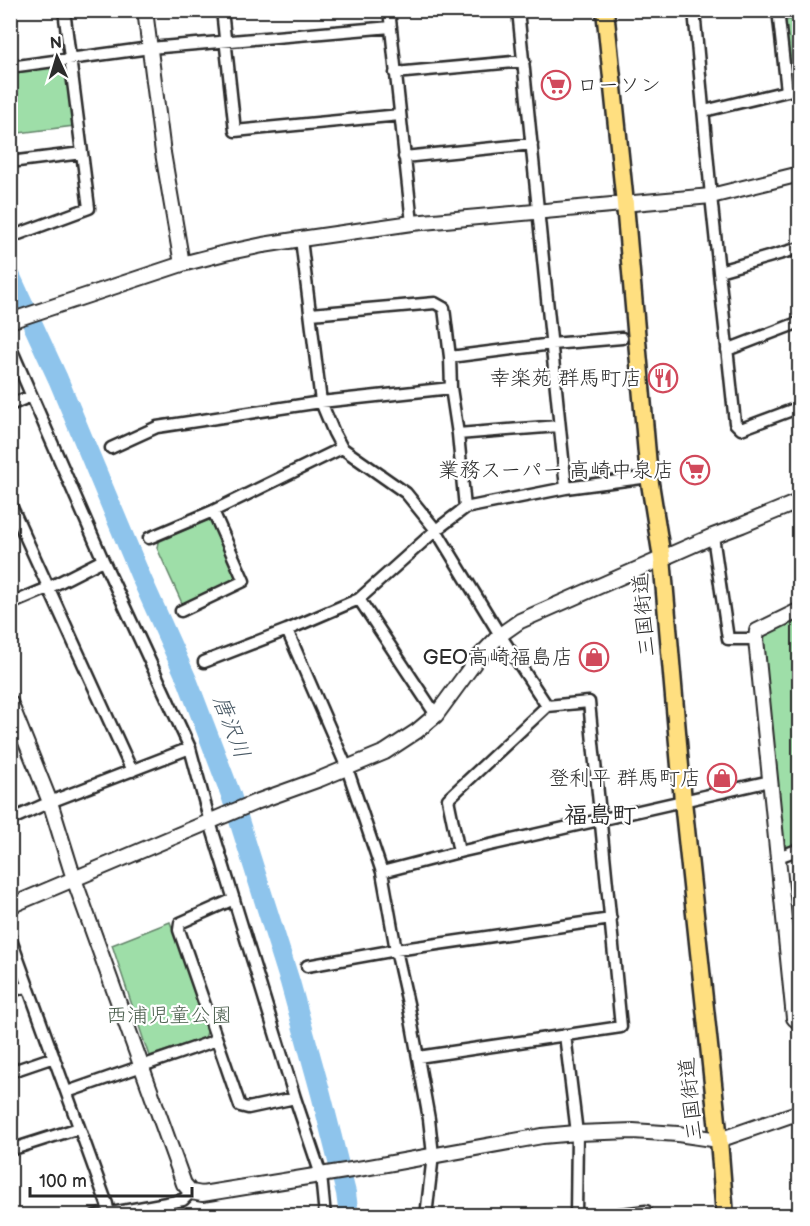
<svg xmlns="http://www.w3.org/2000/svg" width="810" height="1226" viewBox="0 0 810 1226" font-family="'Balsamiq Sans','Klee One',sans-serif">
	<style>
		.green { fill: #9edea8; stroke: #64846a; stroke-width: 1.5 }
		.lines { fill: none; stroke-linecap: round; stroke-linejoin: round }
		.river { stroke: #8ec4ec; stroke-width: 20 }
		.minor-casing { stroke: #2b2b2b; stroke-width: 15 }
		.tertiary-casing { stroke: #2b2b2b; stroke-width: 18 }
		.primary-casing { stroke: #2b2b2b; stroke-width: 21 }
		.minor { stroke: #fff; stroke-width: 10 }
		.tertiary { stroke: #fff; stroke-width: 14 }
		.primary { stroke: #ffdf80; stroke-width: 16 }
		.labels { text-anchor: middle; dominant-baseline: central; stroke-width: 4.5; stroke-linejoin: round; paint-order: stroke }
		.poi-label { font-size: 21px; fill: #2b2b2b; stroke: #fff; text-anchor: end }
		.street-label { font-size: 21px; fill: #2b2b2b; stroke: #fff }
		.park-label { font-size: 21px; fill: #4e6150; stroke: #fff }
		.water-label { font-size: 22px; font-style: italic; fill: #495965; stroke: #fff }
		.quarter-label { font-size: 24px; font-weight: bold; fill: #2b2b2b; stroke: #fff }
	</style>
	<rect width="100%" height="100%" fill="#fff"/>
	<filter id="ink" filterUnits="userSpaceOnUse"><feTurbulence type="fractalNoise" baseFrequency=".0167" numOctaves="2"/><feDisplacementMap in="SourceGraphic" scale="12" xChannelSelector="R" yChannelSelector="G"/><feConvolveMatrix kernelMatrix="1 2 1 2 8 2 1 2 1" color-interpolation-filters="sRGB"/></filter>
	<g filter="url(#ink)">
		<path class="green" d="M799,17L800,84H797L791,79L785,21Z
			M62,66L67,70L74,126L11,134L10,73Z
			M210,519L213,520L238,575L237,579L187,604L182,603L157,548L158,542Z
			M799,618V849L778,857L761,637Z
			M170,922L208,1029L205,1038L149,1056L112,945Z"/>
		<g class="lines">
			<path class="river" d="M10,275L58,379L140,575L188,682L231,795L290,982L321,1094L346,1193L349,1216"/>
			<g class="minor-casing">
				<path id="minor" d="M222,10L235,131L400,115
					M389,10L412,223
					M518,10L566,488
					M694,10L711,196L735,423L741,429L800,407
					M778,10L787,91
					M10,67L150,48L391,27
					M395,73L524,61
					M704,111L800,88
					M404,157L532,144
					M10,162L82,153
					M16,235L89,208L64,10
					M301,239L321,402L334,433L342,448L406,493L436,530L500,635L547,706
					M719,271L800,248
					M311,314L435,303L444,308L450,357L451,388L458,434L465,508
					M10,346L103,560L190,748L210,822L295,1098L321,1175L325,1216
					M727,350L800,322
					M450,357L552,344L622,338
					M10,405L31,396
					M458,434L559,426
					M111,448L157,427L321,402L451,388
					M10,503L132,771
					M713,536L728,639H756
					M149,538L213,511L342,448
					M359,599L436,715
					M10,604L48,588L103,560
					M181,611L244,581L213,511
					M287,630L347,768L382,872L396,950L409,1008L429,1119L433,1155L426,1216
					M204,662L287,630L359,599L436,530L465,508L566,488L649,477
					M10,820L50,802L190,748
					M778,857L800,849
					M382,872L459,852L770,781
					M234,899L180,923L179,930L240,1106L248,1108L295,1098
					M10,937L107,1204L109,1216
					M787,948L800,944
					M307,966L396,950L611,919
					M10,992L28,986
					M565,1035L577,1133L576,1216
					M418,1057L621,1027L589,702L547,706L448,799L459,852
					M10,1072L54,1057
					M67,1092L217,1040
					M10,1150L79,1128
					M95,1216L183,1200L191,1192
					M605,1216L646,1211V1216"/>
			</g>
			<g class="tertiary-casing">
				<path id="tertiary" d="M145,10L163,153L182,264
					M10,321L182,264L225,253L263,245L301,239L412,223L711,196L800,174
					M800,610L757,631L756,639L794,1018L800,1023
					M10,702L50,802L74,879L184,1184L191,1192L202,1194L370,1167L542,1136L577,1133L633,1131L678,1134L719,1140L800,1112
					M10,906L256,802L320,779L385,752L417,731L436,715L477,659L500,635L520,621L713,536L742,525L800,501"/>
			</g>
			<g class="primary-casing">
				<path id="primary" d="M605,10L625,204L649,477L662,558L683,801L719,1140L725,1216"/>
			</g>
			<use href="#minor" class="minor"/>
			<use href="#tertiary" class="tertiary"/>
			<use href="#primary" class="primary"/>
		</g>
	</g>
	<defs>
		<g id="supermarket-ring" transform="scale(1.5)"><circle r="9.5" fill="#fff" stroke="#d1495b" stroke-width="1.5"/><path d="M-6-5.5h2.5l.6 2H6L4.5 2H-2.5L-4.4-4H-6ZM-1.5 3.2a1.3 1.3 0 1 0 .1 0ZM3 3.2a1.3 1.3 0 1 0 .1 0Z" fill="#d1495b"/></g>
		<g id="restaurant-ring" transform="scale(1.5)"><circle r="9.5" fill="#fff" stroke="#d1495b" stroke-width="1.5"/><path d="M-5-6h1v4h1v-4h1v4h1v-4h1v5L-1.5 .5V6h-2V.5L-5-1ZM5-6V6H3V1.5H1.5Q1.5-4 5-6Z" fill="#d1495b"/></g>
		<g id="shop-ring" transform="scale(1.5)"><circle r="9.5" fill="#fff" stroke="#d1495b" stroke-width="1.5"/><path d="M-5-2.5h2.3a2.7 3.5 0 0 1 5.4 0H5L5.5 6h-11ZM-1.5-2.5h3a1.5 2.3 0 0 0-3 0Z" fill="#d1495b"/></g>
	</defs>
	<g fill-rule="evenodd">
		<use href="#supermarket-ring" x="556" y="85"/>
		<use href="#restaurant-ring" x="663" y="378"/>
		<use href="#supermarket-ring" x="695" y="470"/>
		<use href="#shop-ring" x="594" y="657"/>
		<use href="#shop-ring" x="722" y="778"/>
	</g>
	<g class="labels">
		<g class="poi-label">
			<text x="577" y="85" text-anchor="start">ローソン</text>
			<text x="642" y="378">幸楽苑 群馬町店</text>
			<text x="674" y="470">業務スーパー 高崎中泉店</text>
			<text x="573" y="657">GEO高崎福島店</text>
			<text x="701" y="778">登利平 群馬町店</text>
		</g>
		<g class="street-label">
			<text transform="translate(644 615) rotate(-95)">三国街道</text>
			<text transform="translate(691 1099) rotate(-96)">三国街道</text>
		</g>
		<g class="park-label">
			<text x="169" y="1015">西浦児童公園</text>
		</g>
		<g class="water-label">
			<text transform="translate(231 727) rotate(69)">唐沢川</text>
		</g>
		<g class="quarter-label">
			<text x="600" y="815">福島町</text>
		</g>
	</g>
	<rect width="810" height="1226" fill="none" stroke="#fff" stroke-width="36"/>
	<rect x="18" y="18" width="774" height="1190" fill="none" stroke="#2b2b2b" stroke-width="2" filter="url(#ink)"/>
	<g transform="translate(57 57) rotate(356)" stroke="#ffffff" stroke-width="4.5" paint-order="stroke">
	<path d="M0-4.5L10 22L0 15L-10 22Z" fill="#2b2b2b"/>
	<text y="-9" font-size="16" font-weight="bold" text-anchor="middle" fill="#2b2b2b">N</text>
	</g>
	<path d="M30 1187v9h162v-9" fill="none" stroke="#2b2b2b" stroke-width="3"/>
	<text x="39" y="1187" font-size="18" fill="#2b2b2b" stroke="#ffffff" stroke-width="4.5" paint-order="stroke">100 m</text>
</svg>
